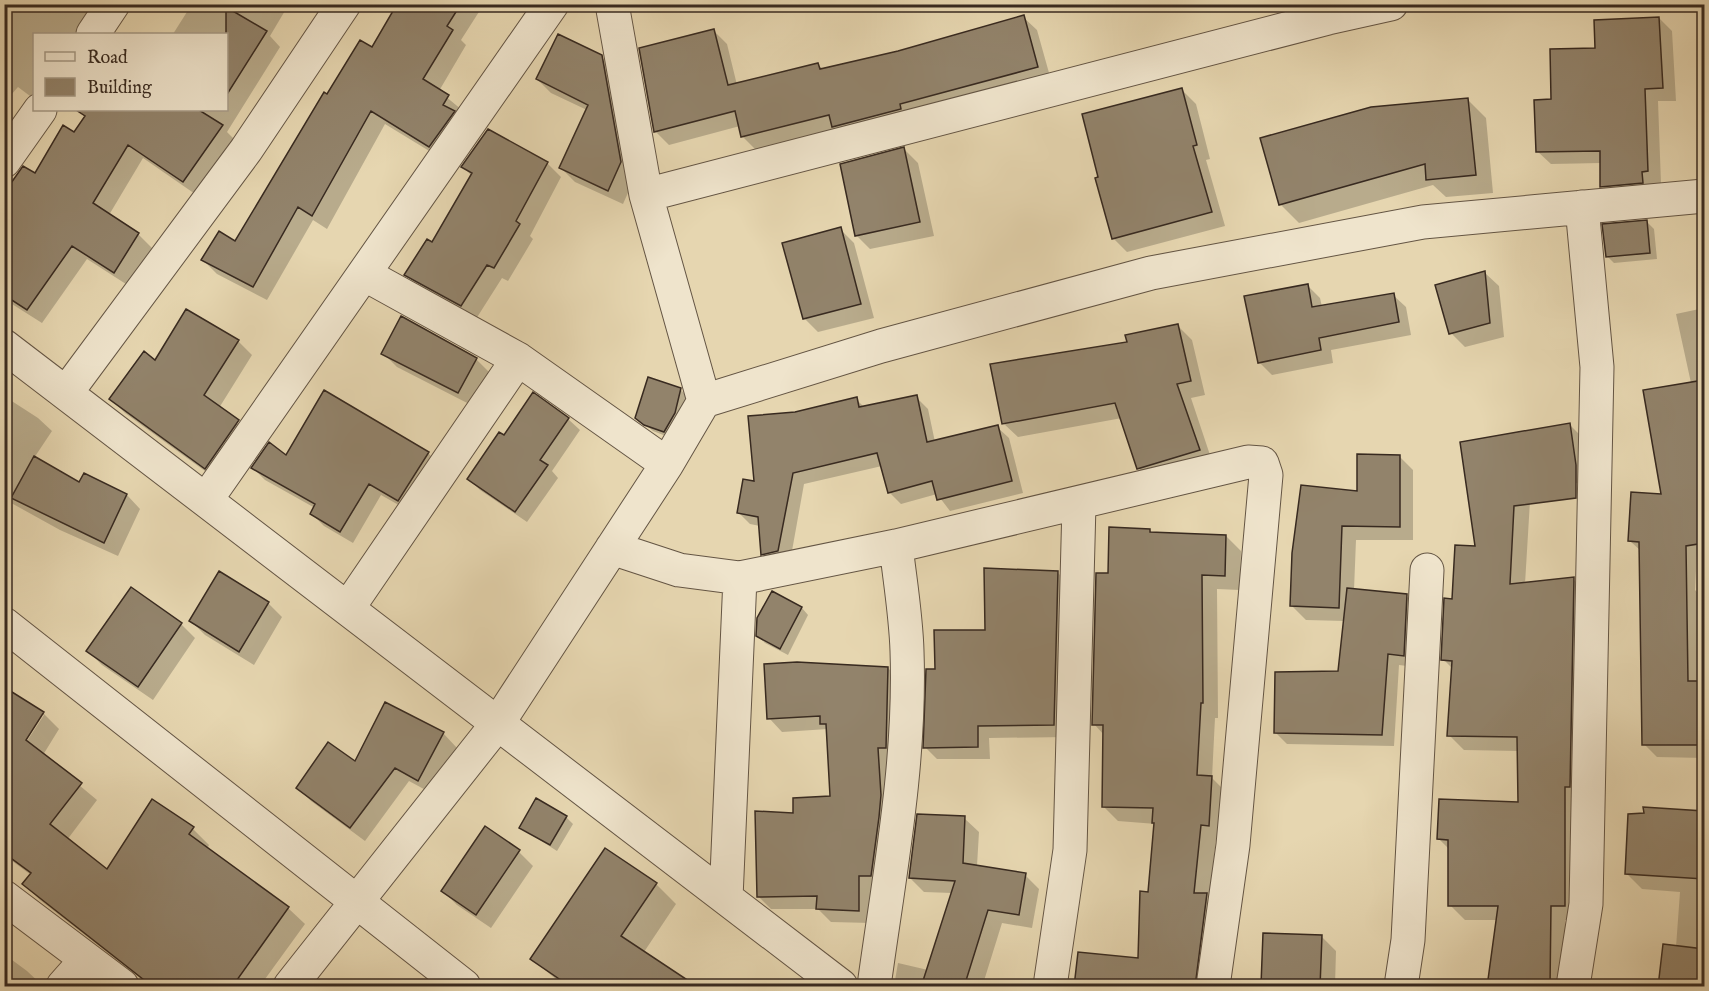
<svg xmlns="http://www.w3.org/2000/svg" width="1709" height="991" viewBox="0 0 1709 991" font-family="'IM FELL English',serif">
	<style>
		.shadow { fill: #0003; fill-rule: evenodd }
		.building { fill: #92836b; stroke: #382a20; stroke-width: 1.5 }
		.lines { fill: none; stroke-linecap: round; stroke-linejoin: round }
		.street-casing { stroke: #645544; stroke-width: 35 }
		.street { stroke: #efe4cc; stroke-width: 33 }
	</style>
	<rect width="100%" height="100%" fill="#e6d6b0"/>
	<filter id="stains"><feTurbulence type="fractalNoise" baseFrequency=".00333" numOctaves="4"/><feColorMatrix values="0 0 0 0 .2 0 0 0 0 .09 0 0 0 0 .02 0 0 0 .5 -.17"/></filter>
	<radialGradient id="worn" r=".72"><stop offset=".6" stop-color="#630" stop-opacity="0"/><stop offset="1" stop-color="#630" stop-opacity=".3"/></radialGradient>
	<path class="shadow" d="M11,4H103L85,34H34V99L18,87L4,103V15Z
		M192,4H289L270,36L280,47L227,132L236,141L198,196L143,158L109,215L138,234L153,249L129,286L87,259L42,323L4,299V181L13,179L24,168L36,175L74,134L91,110H226V34H173Z
		M399,4H484L461,40L466,45L439,91L462,110L444,160L385,124L327,229L313,220L267,300L217,274L203,260L236,243L372,49Z
		M1023,17L1037,30L1051,80L756,150L743,137L740,126L669,145L655,131L714,31L727,44L737,85L818,65L823,69L898,53Z
		M1659,18L1672,31L1676,101H1658L1661,184L1615,199L1602,186L1601,163L1551,164L1537,151L1552,101L1597,49Z
		M601,57L616,71L635,177L623,204L575,182L561,168L587,110L551,93L537,79Z
		M1182,90L1196,104L1210,159L1206,160L1225,226L1127,252L1113,238Z
		M1468,100L1486,118L1493,193L1446,197L1433,185L1299,223L1281,205L1262,139Z
		M904,149L918,163L934,236L870,249L856,235Z
		M547,163L561,177L530,236L533,239L508,281L502,278L476,319L420,288L406,274L433,244L472,176L463,167Z
		M1647,222L1654,229L1657,259L1614,263L1607,256Z
		M840,229L854,243L874,318L818,332L804,318Z
		M1485,273L1499,286L1504,337L1465,347L1451,333Z
		M1307,285L1320,298L1322,307L1393,295L1406,307L1411,335L1331,350L1333,363L1272,375L1259,362Z
		M1704,308V450L1667,459L1691,383L1676,314Z
		M1178,326L1192,340L1205,395L1191,398L1213,464L1153,482L1138,468L1122,418L1018,437L1003,423Z
		M238,341L252,355L219,408L252,436L220,482L125,413L111,399L156,362Z
		M383,353L476,359L490,373L473,406L397,367Z
		M680,389L687,396L682,420L671,438L653,431L637,418Z
		M4,396L38,418L52,431L34,458L80,484L84,475L127,495L140,509L118,556L60,530L4,499Z
		M916,397L928,409L935,442L997,427L1009,438L1023,493L950,511L937,494L901,504L889,492L882,466L804,484L790,562L774,566L763,554L760,526L750,524L738,512L795,414L856,399L865,408Z
		M568,419L580,430L552,471L558,478L527,522L480,490L469,479L504,437Z
		M1570,425L1585,440L1590,480L1524,495L1530,501L1525,584L1573,579L1588,594L1579,920H1565V981L1570,986H1488L1497,920H1465L1450,905L1449,849L1439,839L1520,804L1519,751L1464,750L1449,735L1453,669L1443,659L1454,600L1477,548Z
		M428,453L440,465L411,512L381,495L353,543L324,526L311,513L315,508L265,480L253,468L286,457Z
		M1399,456L1413,470V540H1356L1354,590L1406,596L1418,607L1415,667L1399,665L1394,746L1287,744L1275,732L1340,673L1345,621L1306,620L1292,606L1359,493Z
		M1699,510L1695,590L1699,594L1700,683H1704V758L1657,757L1644,744L1641,551L1630,541Z
		M1150,530L1153,534L1226,536L1241,551L1240,590L1217,589L1218,718H1215L1212,778L1226,792L1223,840H1216L1209,898L1211,986H1076L1140,960L1156,824L1118,821L1103,806L1104,735L1094,724L1110,575Z
		M1058,573L1070,585L1066,737L989,738L990,759H937L925,747L937,671Z
		M772,593L802,608L808,615L788,655L765,643L758,636Z
		M268,603L282,617L254,665L205,635L191,621Z
		M181,624L195,638L153,700L102,665L88,651Z
		M888,668L901,682L871,923L831,922L818,909H771L758,896L795,814L832,797L828,729L782,732L769,718Z
		M4,689L43,713L59,729L43,755L97,800L67,840L107,871L193,829L209,845L207,849L288,908L305,924L260,986H150L40,900L24,884L31,875L4,855ZM40,715H44L23,747L21,745Z
		M443,733L457,748L433,794L409,781L365,841L311,801L297,787L355,763Z
		M1645,808L1704,812V986H1660L1676,947L1680,892L1642,889L1626,873Z
		M566,817L573,824L557,851L521,828Z
		M964,818L979,832L977,866L1025,875L1039,889L1032,928L1002,923L983,984L994,986H894L898,963L928,970L952,893L924,892L910,878Z
		M486,829L519,852L533,866L491,928L457,905L443,891Z
		M656,884L676,904L644,952L686,986H564L532,959Z
		M1264,934L1321,936L1336,951L1335,986H1263Z
		M4,954L27,971L43,986H4Z"/>
	<path class="building" d="M397,4H461L447,26L453,30L423,79L449,95L443,105L455,111L429,147L371,111L312,216L298,207L253,287L201,260L219,231L235,241L324,92L327,94L360,40L372,47Z
		M226,7L267,31L226,96Z
		M1024,15L1038,67L900,104L901,109L832,127L829,115L741,137L735,111L654,132L639,48L714,29L728,85L818,63L820,69L898,51Z
		M1659,17L1663,88L1645,89L1648,171L1642,172L1643,183L1600,187V151L1536,152L1534,100L1551,99L1550,49L1595,48L1594,20Z
		M558,34L602,55L621,162L608,191L559,168L588,105L536,79Z
		M1182,88L1197,145L1193,146L1212,212L1112,239L1095,178L1098,177L1082,114Z
		M1468,98L1476,175L1426,180L1425,164L1279,205L1260,138L1371,107Z
		M76,110H199L223,125L183,182L128,145L93,203L139,233L114,273L72,246L27,310L4,295V193L23,166L35,173L63,125L74,132L85,116Z
		M488,129L548,162L516,221L520,224L494,268L487,265L461,306L404,275L427,239L432,242L472,173L461,167Z
		M904,147L920,222L855,236L840,164Z
		M1647,220L1650,253L1606,257L1602,224Z
		M841,227L861,304L803,319L782,243Z
		M1485,271L1490,323L1449,334L1435,285Z
		M1308,284L1312,307L1394,293L1399,322L1319,338L1321,350L1258,363L1244,296Z
		M186,309L239,340L204,395L239,420L205,469L109,399L144,351L155,360Z
		M401,316L477,358L458,393L381,354Z
		M1178,324L1191,381L1177,384L1200,450L1137,469L1115,403L1002,424L990,364L1127,342L1125,335Z
		M648,377L681,388L675,413L664,432L644,425L635,418Z
		M1704,380V543L1686,546L1688,681H1704V745H1642L1639,542L1628,541L1631,492L1661,494L1643,390Z
		M324,390L429,452L398,501L369,484L340,532L310,514L315,504L251,468L269,442L286,455Z
		M533,392L569,418L540,460L548,465L515,512L467,479L499,432L504,435Z
		M917,395L927,442L998,425L1012,481L937,500L932,481L888,493L877,453L793,473L778,551L761,555L758,517L737,513L743,479L754,481L748,416L795,412L857,397L859,407Z
		M1570,423L1576,465V498L1514,506L1510,584L1574,577L1570,787H1565V906H1551L1550,987H1487L1498,906H1448V840L1437,839L1439,799L1518,802L1517,737L1447,736L1452,661L1441,660L1444,598L1452,599L1455,545L1475,546L1460,442Z
		M1357,454L1400,455V527L1342,526L1339,608L1290,606L1292,553L1301,485L1357,491Z
		M34,456L79,482L84,473L127,494L104,543L11,498Z
		M1109,527L1150,529V532L1226,535L1225,576L1202,575L1203,703H1201L1197,775L1212,776L1209,826L1201,825L1194,893H1207L1195,987H1074L1078,952L1138,958L1140,891L1148,892L1154,823H1152L1153,808L1102,807L1103,725H1092L1096,573H1108Z
		M984,568L1058,571L1054,725L978,726V747L923,748L926,669H935L934,630H985Z
		M219,571L269,602L239,652L189,621Z
		M131,587L182,623L138,687L86,651Z
		M1347,588L1407,594L1404,656L1388,654L1382,735L1274,733L1275,672L1338,671Z
		M772,591L802,607L780,649L756,636L757,618Z
		M797,662L888,667L886,748H878L881,795L879,817L871,876H859V911L816,909L817,896L757,897L755,811L793,813V798L830,796L826,724H820V716L767,719L764,664Z
		M4,687L44,712L26,740L82,783L50,824L107,869L152,799L194,827L189,834L289,907L232,987H153L22,884L31,873L4,853Z
		M385,702L444,732L418,781L395,768L350,828L296,788L328,742L355,761Z
		M536,798L567,816L550,845L519,828Z
		M1643,807L1704,811V879L1625,874L1628,814L1644,813Z
		M917,814L965,816L963,863L1026,873L1019,915L988,910L964,987H921L955,881L909,878Z
		M485,826L520,850L476,915L441,891Z
		M605,848L657,883L621,936L698,987H571L530,959Z
		M1263,933L1322,935L1320,987L1261,985Z
		M1663,944L1704,949V987H1658Z"/>
	<g class="lines">
		<g class="street-casing">
			<path id="street" d="M612,4L646,195L704,401
				M93,34L113,4
				M4,161L40,110
				M646,195L1328,18L1391,4
				M364,274L518,359L667,464
				M4,346L841,986
				M66,393L246,150L344,4
				M206,500L552,4
				M612,548L679,570L740,578L896,546L1248,462L1262,463L1266,475L1233,845L1213,986
				M348,608L518,359
				M4,624L464,986
				M4,897L122,986
				M726,898L740,578
				M63,986L86,960
				M290,986L498,723L667,464L704,401L881,346L1151,273L1423,222L1704,196
				M874,986C889,876 911,763 907,651C906,616 900,581 896,546
				M1050,986L1070,850L1079,504
				M1401,986L1408,940L1427,570
				M1573,986L1586,904L1597,367L1582,207"/>
		</g>
		<use href="#street" class="street"/>
	</g>
	<rect width="1709" height="991" fill="none" stroke="#e6d6b0" stroke-width="24"/>
	<rect x="6" y="6" width="1697" height="979" fill="none" stroke="#382a20" stroke-width="3"/>
	<rect x="12" y="12" width="1685" height="967" fill="none" stroke="#382a20" stroke-width="1.5"/>
	<rect x="33" y="33" width="195" height="78" fill="#efe4cc" stroke="#a69a87" stroke-width="1.5"/>
	<rect x="45" y="52" width="30" height="9" fill="#efe4cc" stroke="#a69a87" stroke-width="1.5"/>
	<text x="87" y="63" font-size="18" fill="#382a20">Road</text>
	<rect x="45" y="78" width="30" height="18" fill="#92836b" stroke="#a69a87" stroke-width="1.5"/>
	<text x="87" y="93" font-size="18" fill="#382a20">Building</text>
	<rect width="100%" height="100%" filter="url(#stains)"/>
	<rect width="100%" height="100%" fill="url(#worn)"/>
</svg>
